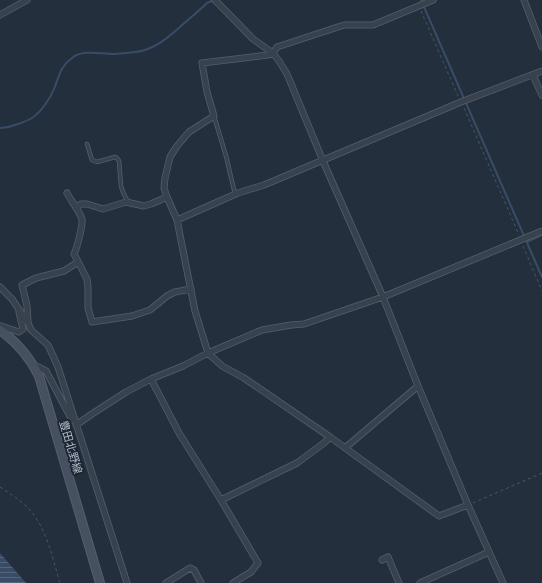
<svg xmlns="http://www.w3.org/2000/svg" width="542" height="583" viewBox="0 0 542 583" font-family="Ubuntu,'Noto Sans JP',sans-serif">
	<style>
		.water { fill: url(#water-rules) }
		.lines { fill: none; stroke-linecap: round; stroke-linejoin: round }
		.stream { stroke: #394c67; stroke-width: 2 }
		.lane-casing { stroke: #565f6c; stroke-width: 4.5 }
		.street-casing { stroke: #565f6c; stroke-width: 7 }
		.secondary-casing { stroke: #565f6c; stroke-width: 10 }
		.path { stroke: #44595c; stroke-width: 1; stroke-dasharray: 3 3; stroke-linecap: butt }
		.lane { stroke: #38414e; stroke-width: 3 }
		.street { stroke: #38414e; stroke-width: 5.5 }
		.secondary { stroke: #465061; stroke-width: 8 }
		.labels { text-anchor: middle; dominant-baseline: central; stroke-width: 4; stroke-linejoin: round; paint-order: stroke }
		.street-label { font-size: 11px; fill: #b4bcc9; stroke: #1d2633 }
	</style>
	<defs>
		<pattern id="water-rules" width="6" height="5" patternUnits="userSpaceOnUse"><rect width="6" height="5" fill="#394c67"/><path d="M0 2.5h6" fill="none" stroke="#53647b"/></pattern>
	</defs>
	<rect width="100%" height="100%" fill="#242f3e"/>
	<path class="water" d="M0,553L26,583H0Z"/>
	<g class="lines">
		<path class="stream" d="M421,0L542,277
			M0,128C6,128 10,127 15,125C21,123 27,121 32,118C41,112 50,99 54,89C59,77 60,66 72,58C83,49 100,54 114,54C122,53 132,53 141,51C160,47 175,31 189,19C195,14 201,9 207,3L214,0
			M527,242L542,235"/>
		<g class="lane-casing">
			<path id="lane" d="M214,116L226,156L235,194
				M87,144L92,160L97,162L115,157L117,158L119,161L121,186L123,192L128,202"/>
		</g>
		<g class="street-casing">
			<path id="street" d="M215,0L253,39L273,53L279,61L287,74L323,161L383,297L418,386L468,505L503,583
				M433,0L373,25H344L277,47L273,53L268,55L202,63L207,92L214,116L189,132L177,146L170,157L165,178L164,188L167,197L177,220L195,311L208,353L222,366L244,378L330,437L439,516L468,505
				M524,0L542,47
				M0,15L27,0
				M533,75L542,95
				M67,193C70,199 80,212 82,219C83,225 77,248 74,254L87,279L88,288V308L92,322L132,316L150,310L167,296L175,292L191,289
				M76,208L81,204H87L103,209L126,202L144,206L151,204L167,197
				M177,220L238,193L264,185L461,102L542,71
				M0,287L12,299L28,323L31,330L48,345L58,367L127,583
				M28,322L27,306L22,285L36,278L64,271L78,262
				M0,326H1L19,332L23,329L19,312
				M34,365L46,371L72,420
				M151,379L179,433L221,500L258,563L251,572L233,583
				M76,425L92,414L126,392L151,379L183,366L208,353L262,330L291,325L304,324L383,297L542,231
				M345,448L418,386
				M221,500L297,463L324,443L330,437
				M382,560L388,557L399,583
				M166,583L190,568L194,570L201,583
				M420,583L489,552"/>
		</g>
		<g class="secondary-casing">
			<path id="secondary" d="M0,330C17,342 30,358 39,376L100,583"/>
		</g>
		<path class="path" d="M421,11L458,96
			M464,108L519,235
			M523,246L542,291
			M0,487C9,493 19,499 27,507C47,527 52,557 60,583
			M473,503L542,473"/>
		<use href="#lane" class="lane"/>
		<use href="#street" class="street"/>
		<use href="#secondary" class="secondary"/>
	</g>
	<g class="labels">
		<g class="street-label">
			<text transform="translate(71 447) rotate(74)">豊田北野線</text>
		</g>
	</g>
</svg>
